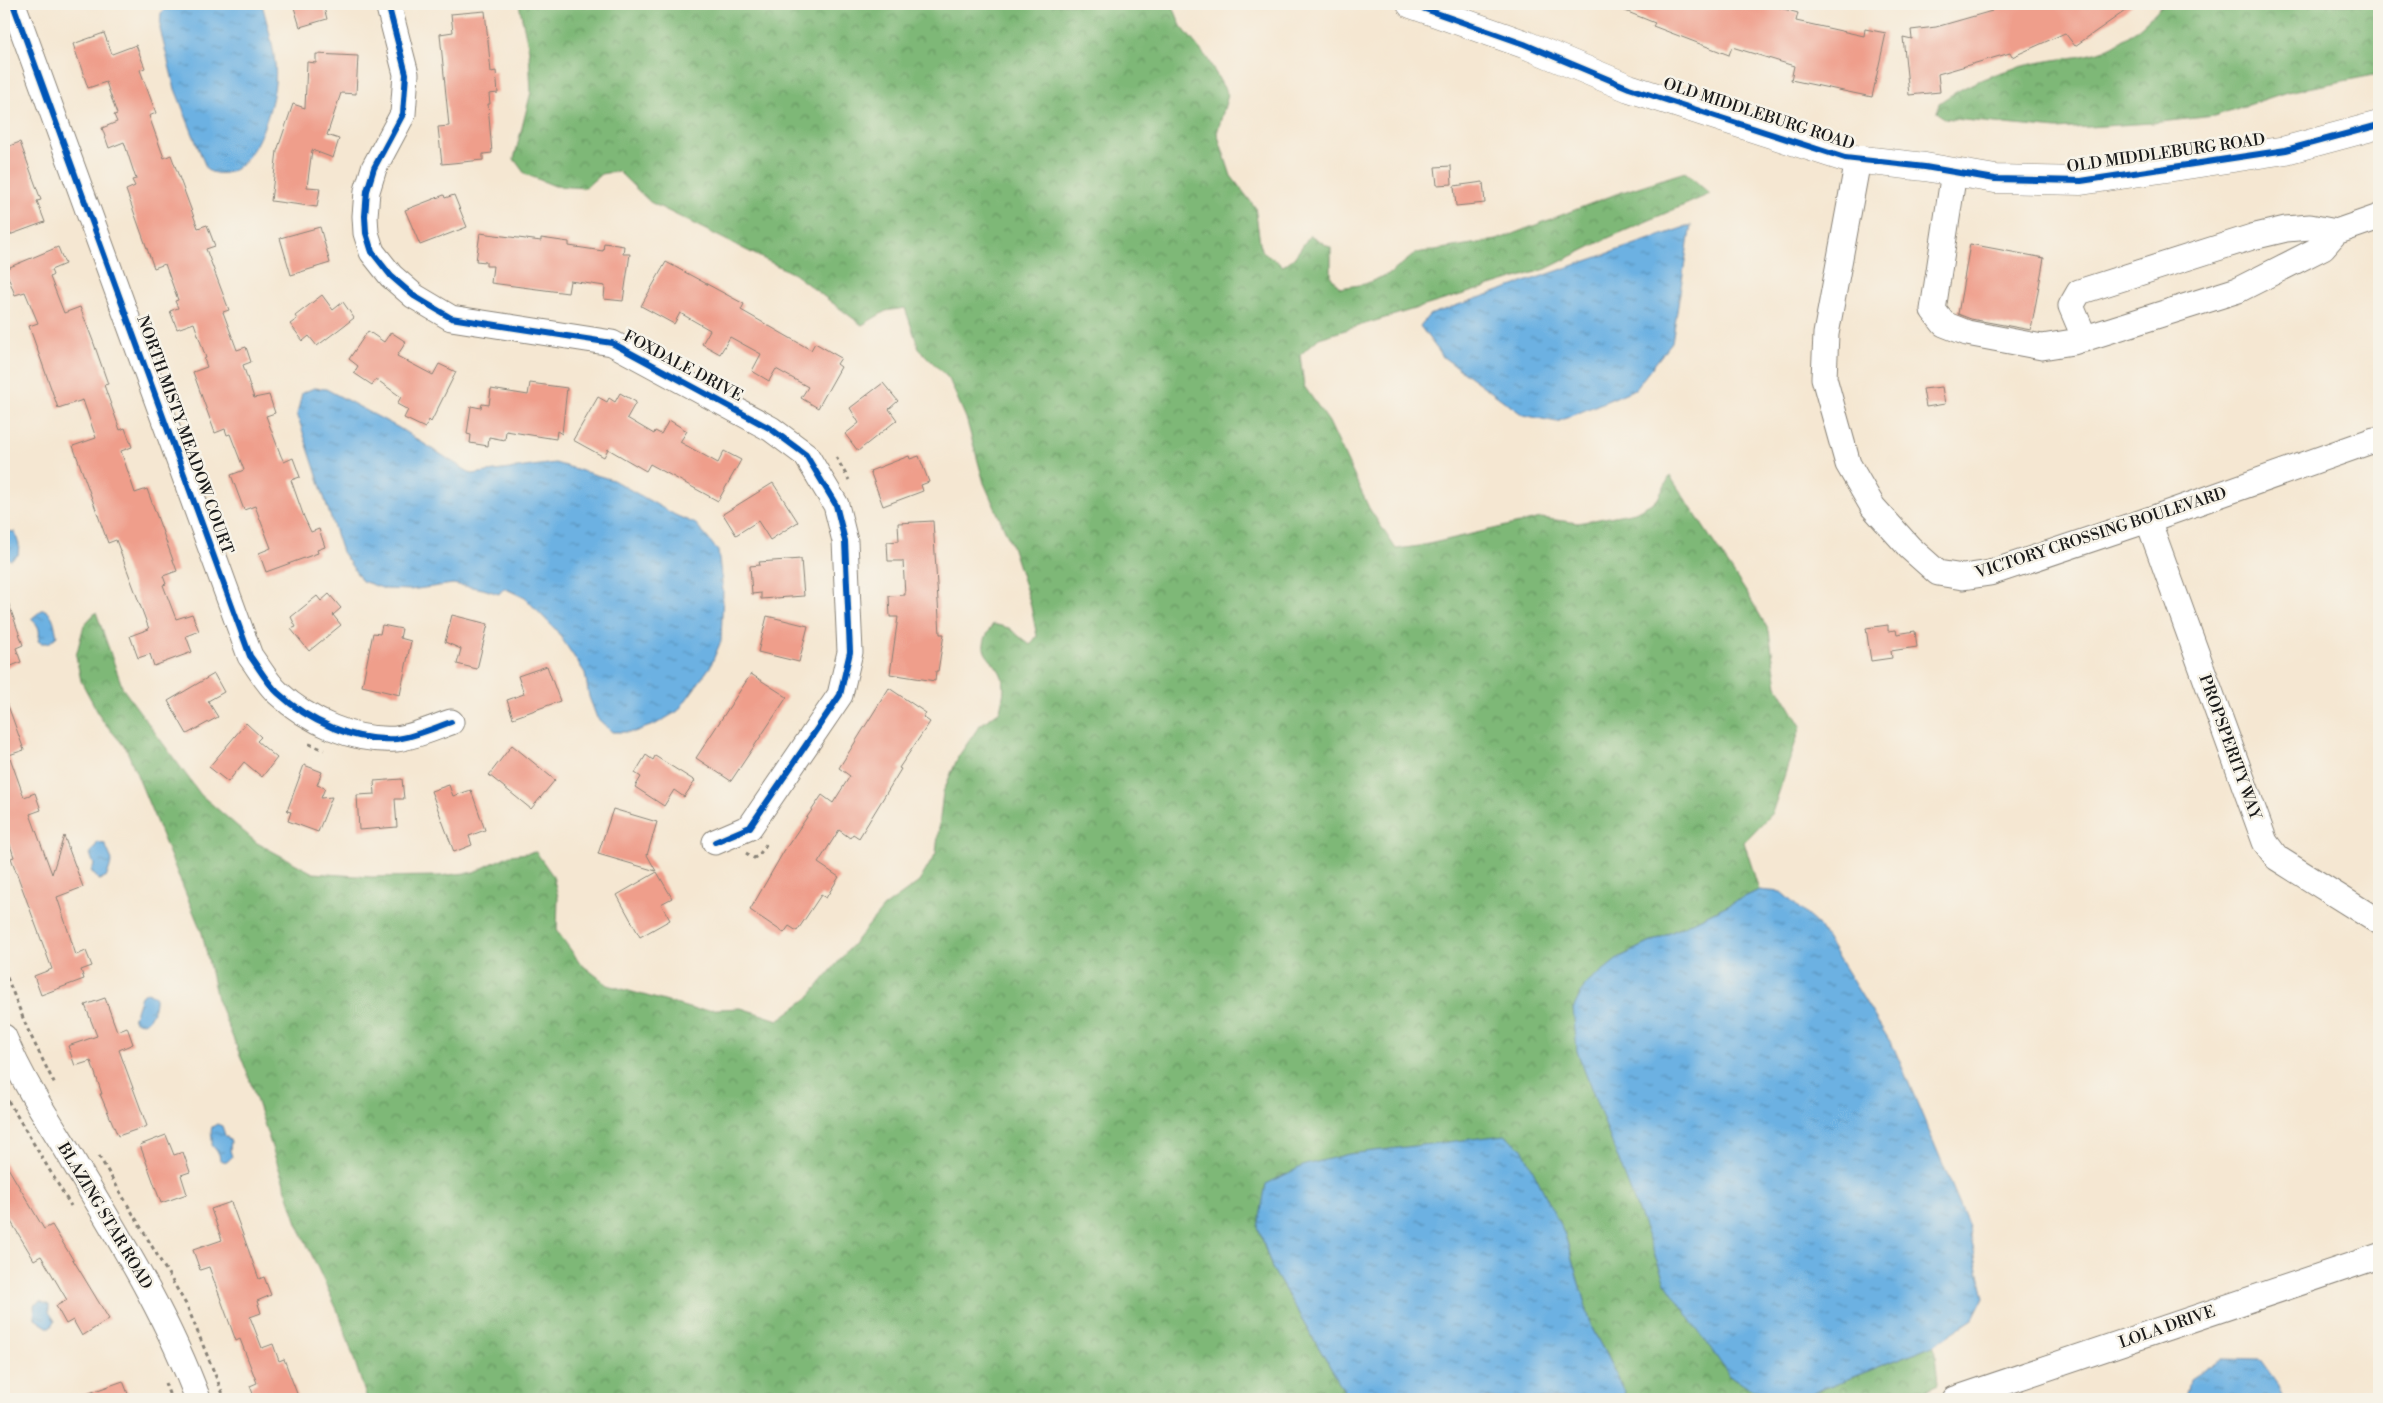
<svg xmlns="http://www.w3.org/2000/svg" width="2383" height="1403" viewBox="0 0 2383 1403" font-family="'Libre Bodoni',serif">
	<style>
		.forest { fill: url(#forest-crowns); stroke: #4d6a4a }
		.water { fill: url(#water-ripples); stroke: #44667f }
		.building { fill: #ef9e8b }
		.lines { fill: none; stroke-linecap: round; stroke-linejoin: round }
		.minor-casing { stroke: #888277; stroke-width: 27 }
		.major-casing { stroke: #888277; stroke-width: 29 }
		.path { stroke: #888277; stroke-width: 3; stroke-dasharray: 4 4; stroke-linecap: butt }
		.minor { stroke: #fff; stroke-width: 25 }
		.major { stroke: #fff; stroke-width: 28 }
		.cycleway-casing { stroke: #f7f3e8; stroke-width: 9 }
		.cycleway { stroke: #0057b8; stroke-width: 6 }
		.labels { text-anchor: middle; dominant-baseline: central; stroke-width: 5; stroke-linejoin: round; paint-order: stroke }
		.street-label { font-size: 16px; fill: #1c1c1c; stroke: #f7f3e8 }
	</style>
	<defs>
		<pattern id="forest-crowns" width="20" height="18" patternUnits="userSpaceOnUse" patternTransform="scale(1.25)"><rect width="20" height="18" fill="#7eb877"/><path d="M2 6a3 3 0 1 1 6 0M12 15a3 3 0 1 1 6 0" fill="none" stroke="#669561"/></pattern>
		<pattern id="water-ripples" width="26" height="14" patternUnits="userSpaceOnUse" patternTransform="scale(1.25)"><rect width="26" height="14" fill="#6cb1e2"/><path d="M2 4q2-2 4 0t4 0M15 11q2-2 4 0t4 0" fill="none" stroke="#588fb6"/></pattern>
	</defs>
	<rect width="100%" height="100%" fill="#f7f3e8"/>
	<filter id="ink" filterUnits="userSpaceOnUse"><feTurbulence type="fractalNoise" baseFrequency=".02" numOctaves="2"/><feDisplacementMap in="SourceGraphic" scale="10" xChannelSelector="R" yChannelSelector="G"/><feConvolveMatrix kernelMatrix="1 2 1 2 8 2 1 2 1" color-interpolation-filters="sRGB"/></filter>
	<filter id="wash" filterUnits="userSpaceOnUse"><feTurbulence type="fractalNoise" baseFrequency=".0096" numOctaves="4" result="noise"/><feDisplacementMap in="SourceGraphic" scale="20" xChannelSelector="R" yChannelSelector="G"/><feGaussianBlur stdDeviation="1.12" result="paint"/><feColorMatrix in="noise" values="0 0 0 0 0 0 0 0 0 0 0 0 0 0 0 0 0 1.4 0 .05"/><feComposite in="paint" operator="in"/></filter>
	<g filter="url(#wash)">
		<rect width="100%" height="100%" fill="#f5e7d2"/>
		<path class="forest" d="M519,4H1172L1181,26L1207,58L1228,95L1217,133L1231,176L1255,207L1261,250L1283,266L1294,258L1310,235L1331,248V277L1340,288L1365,284L1391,273L1416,253L1497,240L1616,194L1685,172L1710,194L1608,238L1546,269L1319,338L1300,355L1304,386L1329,422L1369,508L1396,549L1420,546L1541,518L1578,523L1635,512L1657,500L1670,476L1750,598L1769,631L1777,686L1801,726L1772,813L1744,842L1759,890L1620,957L1577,1051L1601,1112L1750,1389L1796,1399H1622L1625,1392L1592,1328L1565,1235L1258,1227L1272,1268L1342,1387L1347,1399H367L340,1316L297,1223L247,1072L217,999L202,933L126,748L102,720L81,681L76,656L84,625L96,612L123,689L201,795L257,843L313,873L371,877L439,876L474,872L510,855L536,852L553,876L558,897L557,931L581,964L608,985L696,1010L741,1008L778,1020L808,998L884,907L919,882L936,853L943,792L958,757L980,725L1000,711C1001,704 1004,695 1004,687C1002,655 968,661 993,624L1009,628L1030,645L1037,636L1030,602L1012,546L984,483L966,418L949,379L919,349L905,308L886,311L862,325L794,274L650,202L618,171L601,174L585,188L555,186L525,174L514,159L531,92L529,51Z
			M2163,4H2379V74L2287,92L2214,116L2151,123L2057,129L1943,118L1937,112L1939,103C1970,81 2005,69 2042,62C2067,57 2090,58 2113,46C2131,36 2150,19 2163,4Z
			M1934,1345L1938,1384L1905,1399H1797Z"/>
		<path class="water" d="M170,4H262C268,27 278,60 275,83C272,113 248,191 207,170L175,89L160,29L161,13Z
			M1691,225L1672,342L1635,389L1557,422L1523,415L1443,357L1420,326L1429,315Z
			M314,388L326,389L399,428L472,474L555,463L613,480L675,515L696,524L718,551L723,591L721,641L710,667L678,711L656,724L634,732H612L597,718L589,697L585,673L556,630L525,598L504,588L499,594L483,589L453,584L410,590L385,589L362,581L342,552L297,414L302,393Z
			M6,531L15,532L19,545L18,555L10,560L5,555L4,532Z
			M43,609C55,614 54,625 57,636L49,643H41L38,641C41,631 39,625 31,619Z
			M98,842L105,844L112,860L107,876L99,880L91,871L94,865L90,854Z
			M1759,890L1781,892L1818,925L1894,1048L1968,1224L1984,1297L1973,1319L1934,1345L1797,1399L1750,1389L1729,1375L1665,1282L1577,1051L1573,1009L1585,985L1620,957Z
			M148,992L155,996C156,1005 152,1019 144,1023L135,1022L133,1016L135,1015L141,996Z
			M217,1124L222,1126L225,1135L231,1141L230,1150L232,1157L227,1162L220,1160L219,1154L212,1145C213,1139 210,1132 212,1127Z
			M1504,1135L1522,1148L1565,1235L1592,1328L1625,1392L1622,1399H1347L1342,1387L1272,1268L1258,1227L1266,1184L1305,1165L1349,1154Z
			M40,1301L49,1305V1312L55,1321L51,1327H47L35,1319L34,1305Z
			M2222,1358L2259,1359L2277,1384L2283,1399H2186L2190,1379Z"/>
		<g id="blocks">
			<path class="building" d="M293,4H323L327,19L300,27Z
				M1608,4H1767L1798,13L1796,21L1864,36L1865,29L1886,33L1872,97L1791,80L1794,66L1732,47L1729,55L1653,26L1655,23Z
				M1989,4H2135L2075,46L2065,33L2012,57L2010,53L1938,74L1940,92L1909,95L1903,37L1912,39L1911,30L1936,27L1992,11Z
				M485,11L491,72L496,71L498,93L489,94L490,104H488L492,153L483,154V160L442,164L438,127L449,126L440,34L453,32L451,14Z
				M104,33L112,54L136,45L145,68L140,70L156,113L149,116L164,158L171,155L198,228L207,225L215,246L206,249L229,310L223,312L237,350L246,347L251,362L243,365L254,398L269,395L275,413L266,416L281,456L284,462L293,458L300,477L291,480L304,517L311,532L319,529L325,547L317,550L318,553L266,572L259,553L271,548L255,506L244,510L231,475L244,470L230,434L227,435L225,429L215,433L193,372L207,367L204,359L206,358L194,323L177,329L170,311L178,308L175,301L178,300L165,264L154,268L126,190L135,186L132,180L136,179L124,142L109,148L102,128L117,122L114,115L117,114L106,82L88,88L73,44Z
				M316,54L358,56L356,94L341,93L327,135L339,139L333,158L312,150L307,187L320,188L317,207L271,201L277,151L293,104L305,108L307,62L316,63Z
				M20,142L41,200L37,201L45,222L4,237V148Z
				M1451,166L1452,184L1437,185L1435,167Z
				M1483,182L1485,203L1456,206L1454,186Z
				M444,195L445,198L454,195L467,227L420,245L405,210Z
				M320,227L330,263L291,275L280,238Z
				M480,233L541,241V238L569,242V246L603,251L604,243L624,246L623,254H630L623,301L604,299L605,286L570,281L568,293L491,283L493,266H486V262L476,261Z
				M1970,244L2044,258L2031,330L1971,319L1958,314Z
				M58,247L65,264L51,270L53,275L50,277L64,313L80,307L93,341L108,384L104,385L120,430L125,428L132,447L121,451L135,493L147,489L177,571L163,576L166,584L163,585L176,619L192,614L199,631L186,636L192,652L154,666L150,654L138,658L130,636L149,629L116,540L108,543L73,446L96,438L83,400L58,408L29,326L38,323L25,292L15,295L5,269Z
				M666,262L744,304L741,310L811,350L815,343L841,358L837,364L841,367L818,408L801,398L808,387L776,369L769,381L752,371L761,354L730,337L720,354L702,344L710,330L680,313L674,324L641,306Z
				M322,295L333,310L343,302L354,318L317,346L309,336L303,341L290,324L297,319L295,316Z
				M368,331L384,342L391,332L406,342L397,356L433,375L439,364L456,372L431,422L429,420L425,428L404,418L408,410L397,404L401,397L376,379L372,385L354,373L358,366L349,359Z
				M530,383L567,388L562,434L557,431L556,439L506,431L505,440L489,437L488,446L470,443L471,435L467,434L471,406L481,408L482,404L489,405L491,389L528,395Z
				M883,383L898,401L889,409L897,420L858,451L845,434L859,423L850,408Z
				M1942,387L1945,404L1926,407L1923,389Z
				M620,393L636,402L627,418L654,434L655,431L661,434L669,420L687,431L680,442L718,463L724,451L741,460L718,501L650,464L646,471L608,449L604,457L573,440L598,397L607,402L609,398L615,402Z
				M909,456L910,459L919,456L929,482L921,485L923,491L883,506L870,471Z
				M773,483L798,522L770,540L758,521L736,535L723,514Z
				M933,521L940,634H944L938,671H936L935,681L890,674L898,617H890L889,596L905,595L903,561H888L887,542L899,541L898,523Z
				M801,559L804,596L761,599V593L752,594L750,566L760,565L759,562Z
				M329,594L341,608L333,615L341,625L309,651L291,629L296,627L291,617L317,596L321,601Z
				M6,596L23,645L16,648L21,662L4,669V597Z
				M452,615L488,624L477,669L457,664L461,649L445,642Z
				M767,616L808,626L799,662L758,652Z
				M382,625L402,629L400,638L411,641L400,695L362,686L373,633L380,634Z
				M1888,625V631L1896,630L1897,634L1915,631L1917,647L1891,651L1892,658L1871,661L1866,628Z
				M547,666L560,701L513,718L507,700L524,694L518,676Z
				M214,674L224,692L208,701L218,717L187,734L168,701Z
				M751,674L787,697L731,781L696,758Z
				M889,688L926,713L923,717L930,722L899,768L901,769L859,838L853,834L850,838L839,830L818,863L839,877L826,898L821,895L797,931L789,926L784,933L750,910L784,851L822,795L833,803L850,776L839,768Z
				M6,700L24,750L9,755L24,797L35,793L41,810L30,814L52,874L64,836L83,887L57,897L76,955L86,951L92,966L81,970L84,979L41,995L34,976L52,969L11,858L14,857L4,827V701Z
				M246,723L261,737L257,741L277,758L262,777L244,762L228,782L209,767Z
				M512,745L555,780L531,809L489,775Z
				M646,755L653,760L655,756L695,781L684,797L674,790L664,806L635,787L641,777L635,773Z
				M304,765L322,772L317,785L325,788L321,798L332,797L318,832L288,821L291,812L287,811Z
				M402,779L404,799H395L397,827L359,830L357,795L375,794L374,781Z
				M449,785L453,796L471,790L485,830L469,836L472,845L454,852L431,791Z
				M613,809L657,822L647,855L656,871L598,854Z
				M657,872L672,898L661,904L670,920L640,937L617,895Z
				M105,998L117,1031L127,1027L133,1044L119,1050L147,1126L118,1136L100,1094H102L91,1061L75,1066L68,1046L97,1036L85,1005Z
				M166,1135L174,1155L183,1152L190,1172L181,1175L187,1194L161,1203L140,1145Z
				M4,1161L44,1229L52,1225L109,1319L82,1336L73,1320L66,1324L56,1306L67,1300L41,1256L34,1260L4,1210Z
				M231,1202L259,1279L264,1277L271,1295L257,1301L261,1313L250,1317L262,1348L273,1344L279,1361L284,1359L299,1399H255L250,1386L257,1383L240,1339L236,1341L209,1267L200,1270L193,1250L222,1240L211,1209Z
				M123,1381L130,1399H79L78,1397Z"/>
		</g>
	</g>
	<g filter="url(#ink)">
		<use href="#blocks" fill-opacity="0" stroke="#888277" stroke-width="1"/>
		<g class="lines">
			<g class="minor-casing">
				<path id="minor" d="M13,4L250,656C259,668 267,683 278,693C308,721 354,742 396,739C414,737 434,728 451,722
					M388,4L406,74L403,114L374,168L367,191L365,216L366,233L372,252L391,276L414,296L451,318L612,343L771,429L806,455L836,505L845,541L850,652L840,695L750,827L715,842
					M1858,160L1826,334L1824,378L1848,464L1873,507L1910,548L1938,573L1963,577L1990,573L2148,520L2374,440L2379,441
					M1954,172L1933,310L1944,324L1967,333L2042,347L2073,342L2238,290L2323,247L2336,232L2379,217
					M2085,339L2071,306L2079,292L2252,237L2286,229L2310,227L2336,232
					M2148,520L2265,842L2277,858L2379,922
					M4,1037C20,1076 43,1112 65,1147C113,1229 165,1309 198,1399
					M1955,1399L2379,1256"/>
			</g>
			<g class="major-casing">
				<path id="major" d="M1411,4L1524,44L1629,88L1845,158L1925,167L1995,179L2081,181L2286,150L2379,125"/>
			</g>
			<path class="path" d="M836,457L849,480
				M309,744L324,750
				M746,853L754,858L759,855L767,843
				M4,970L27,1028L55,1085
				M4,1094L71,1206
				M99,1156L187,1306L225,1399
				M165,1383L171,1399"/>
			<use href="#minor" class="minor"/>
			<use href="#major" class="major"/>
			<g class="cycleway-casing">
				<path id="cycleway" d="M13,4L250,656C259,668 267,683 278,693C308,721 354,742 396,739C414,737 434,728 451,722
					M388,4L406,74L403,114L374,168L367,191L365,216L366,233L372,252L391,276L414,296L451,318L612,343L771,429L806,455L836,505L845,541L850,652L840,695L750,827L715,842
					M1411,4L1524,44L1629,88L1845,158L1925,167L1995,179L2081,181L2286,150L2379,125"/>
			</g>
			<use href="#cycleway" class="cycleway"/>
		</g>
	</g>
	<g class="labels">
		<g class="street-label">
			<text transform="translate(1759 114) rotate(18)">OLD MIDDLEBURG ROAD</text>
			<text transform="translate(2166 153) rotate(-8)">OLD MIDDLEBURG ROAD</text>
			<text transform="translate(683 366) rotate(28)">FOXDALE DRIVE</text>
			<text transform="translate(185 435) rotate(70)">NORTH MISTY MEADOW COURT</text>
			<text transform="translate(2101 533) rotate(-18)">VICTORY CROSSING BOULEVARD</text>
			<text transform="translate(2230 747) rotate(70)">PROPSPERITY WAY</text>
			<text transform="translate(105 1216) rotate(59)">BLAZING STAR ROAD</text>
			<text transform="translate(2167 1327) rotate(-19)">LOLA DRIVE</text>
		</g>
	</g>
	<rect width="2383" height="1403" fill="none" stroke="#f7f3e8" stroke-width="20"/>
</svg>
